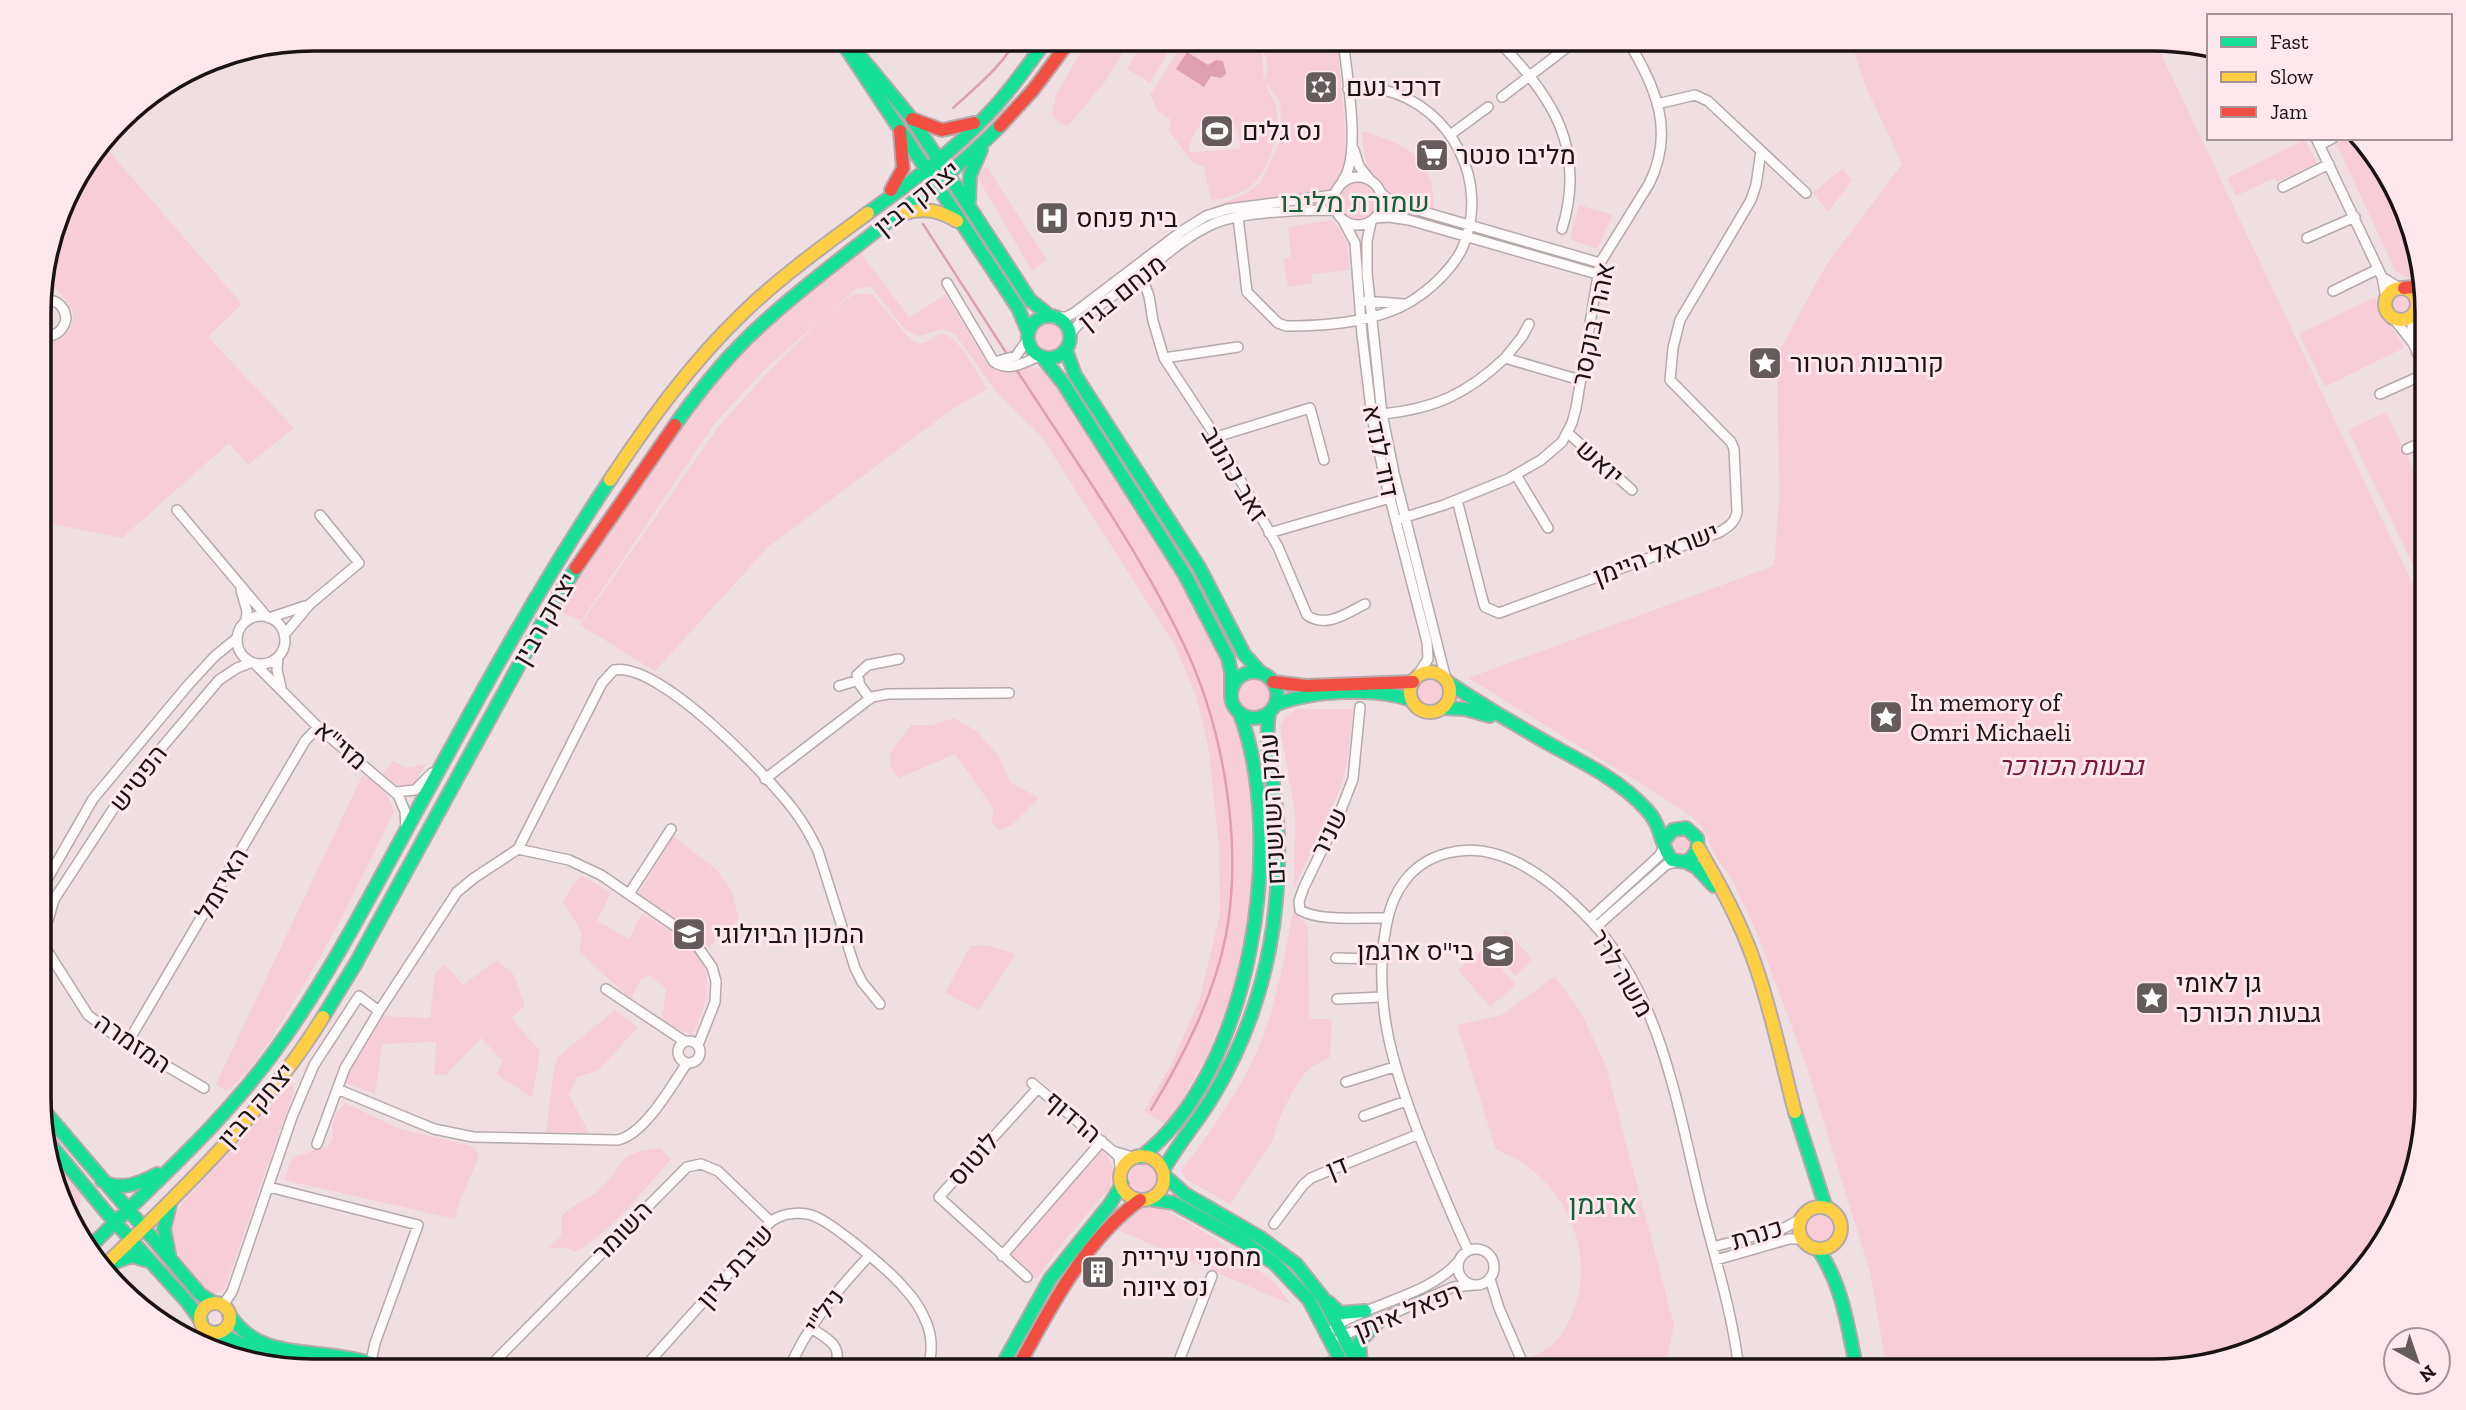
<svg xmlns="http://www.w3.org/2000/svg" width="2466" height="1410" viewBox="0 0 2466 1410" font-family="'Zilla Slab',Heebo,serif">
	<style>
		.green { fill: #f7ced8; fill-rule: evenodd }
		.water { fill: #de9fb0 }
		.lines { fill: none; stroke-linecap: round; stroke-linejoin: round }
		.stream { stroke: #de9fb0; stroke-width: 2.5 }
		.street-casing { stroke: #b5a9ab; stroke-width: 12 }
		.fast-casing { stroke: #b5a9ab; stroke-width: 16 }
		.slow-casing { stroke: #b5a9ab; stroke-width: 16 }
		.jam-casing { stroke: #b5a9ab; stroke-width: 16 }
		.street { stroke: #fdfafb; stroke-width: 9 }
		.fast { stroke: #16e098; stroke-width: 12 }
		.slow { stroke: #ffcf43; stroke-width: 12 }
		.jam { stroke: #f24e42; stroke-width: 12 }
		.labels { text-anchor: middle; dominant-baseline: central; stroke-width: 6; stroke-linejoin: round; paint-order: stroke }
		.poi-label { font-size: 26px; fill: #1b1214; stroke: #ffe8ed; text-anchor: start }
		.street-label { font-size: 26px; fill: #1b1214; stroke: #ffe8ed }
		.park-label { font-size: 26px; font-style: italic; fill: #7a163e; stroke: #ffe8ed }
		.neighbourhood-label { font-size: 28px; fill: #156137; stroke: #ffe8ed }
		.rim { fill: none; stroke: #1b1214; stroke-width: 3.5 }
	</style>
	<rect width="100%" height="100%" fill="#efdfe2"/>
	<path class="green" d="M1088,39H1131L1105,82L1068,126L1059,123L1052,115L1056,95Z
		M1145,39H1176L1150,83L1127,69Z
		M1186,39H1247L1256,44L1262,55L1264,81C1271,63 1266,52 1254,39H1337L1347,152L1345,169L1329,192L1211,208L1245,194L1260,183L1283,135L1280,112L1281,102L1265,83C1267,90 1272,96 1275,103C1282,124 1271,164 1256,181C1244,194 1228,198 1211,200L1204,167L1191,161L1169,131L1171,120L1158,111L1150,95ZM1219,117C1238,122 1238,130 1240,149L1189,152C1192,132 1198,122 1219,117Z
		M1850,39H2154L2427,614V1115L2391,1234L2305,1326L2241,1357L2171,1371H1887L1870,1272L1808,1071L1757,933L1733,881L1718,860L1702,828L1691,816L1656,793L1468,678L1774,566L1779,497L1777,355L1826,265L1902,164L1865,85Z
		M1362,131C1407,144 1435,157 1434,210C1383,199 1364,184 1362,131Z
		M2345,138H2358L2382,161L2413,225L2423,273C2412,279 2406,279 2396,272L2336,143Z
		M2305,140L2317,163L2277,182L2274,178L2236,196L2227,178Z
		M107,149L242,304L208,337L294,428L248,465L229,443L122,538L41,522V341L48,343C84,324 77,313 55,287L41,292V277L67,191Z
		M987,167L1047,260L1032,271L976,175Z
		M1843,168L1852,181L1828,212L1813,193Z
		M1339 201a19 19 0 1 1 38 0a19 19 0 1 1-38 0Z
		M1579,205L1613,215L1597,249L1570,239Z
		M1332,220C1348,235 1348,250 1350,270L1312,274V283L1288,287L1283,258L1291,257L1288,227Z
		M859,250L909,317L946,295L988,364C1013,377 1025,361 1048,371L1193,594L1213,637L1224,669L1227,701L1243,737L1249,771L1255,865L1250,924L1241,964L1225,1012L1206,1058L1167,1125L1144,1111L1172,1063L1200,998L1220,914L1219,846L1208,745L1196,696L1174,644L1041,436L997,393L955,334L943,329L920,336L905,330L870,286L856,289L831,311L854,294H872L911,340L919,344C930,342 933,337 940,334C955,329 979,377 987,389L951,410L768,547L655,671L580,625L719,426L767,373L824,317L765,369L715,423L581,621L557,611L691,409L716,377L800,295Z
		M2387 304a14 14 0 1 1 28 0a14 14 0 1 1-28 0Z
		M2375,297C2380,319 2396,328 2404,348L2325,387L2299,334Z
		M1033 337a16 16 0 1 1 32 0a16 16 0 1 1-32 0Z
		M2386,412L2427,497V571L2418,575L2348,430Z
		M1234 695a20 20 0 1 1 40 0a20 20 0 1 1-40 0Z
		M1417 692a13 13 0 1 1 26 0a13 13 0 1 1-26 0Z
		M1297,709H1353L1349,753L1340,790L1294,888L1295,812L1280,727L1285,716Z
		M953,718L977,731L999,757L1010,782L1039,798L1011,826L999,830L991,822L994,809L955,754L899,778C877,755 899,745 911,725H933Z
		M393,761L407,768L426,764L416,781L408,786L395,784L382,774Z
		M363,774C378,785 389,793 394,811C363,877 332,940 294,1001C275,1033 256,1067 227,1091L216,1084Z
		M1671 845a10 10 0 1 1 20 0a10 10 0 1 1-20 0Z
		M673,836L717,870L732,892L739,919L709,947L691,929L637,896Z
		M582,876L611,893L597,921L629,939L642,913C700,948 725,965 693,1035L661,1022L666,989L649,975L640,981L631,999L579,952L582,933L563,902L572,886Z
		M1293,910L1308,927L1309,1019H1332L1330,1057C1324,1061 1315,1064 1310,1068C1296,1081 1276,1121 1273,1140L1230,1204L1186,1179L1181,1171C1207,1136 1233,1101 1252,1062C1275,1014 1284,961 1293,910Z
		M1506,930L1533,960L1515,976L1488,946Z
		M971,945L990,946L1016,954L979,1010L945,993Z
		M1484,948L1516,985L1490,1007L1458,970Z
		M497,960L514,975L525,1006L511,1018L540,1051L532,1098L496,1074L503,1061L481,1038L446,1075H434L436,1042L382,1044L375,1094L344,1082L379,1016L430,1018L435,973L445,965L463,985Z
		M1555,976L1583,1016L1606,1067L1674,1325L1666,1364L1661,1371H1541L1531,1357C1539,1353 1548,1349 1554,1343C1563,1335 1569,1322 1573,1311C1599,1249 1559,1171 1496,1150L1457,1025L1502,1015Z
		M615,1010L638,1027L598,1071L577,1077L569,1095L589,1133L546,1132L554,1068L559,1056Z
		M292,1083L294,1091L225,1288L215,1294L208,1291C187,1265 162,1247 176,1211Z
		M345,1103L400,1129L471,1146L479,1154C473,1176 458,1197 455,1219L284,1180L292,1157L327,1147L332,1141L334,1116Z
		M660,1148L671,1159C642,1192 613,1230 575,1252L567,1248H549L561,1236L562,1215C573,1205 587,1200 599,1190C628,1163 613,1153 660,1148Z
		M1101,1148L1109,1158L1113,1168L1110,1188L1067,1237L1036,1280L1009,1256Z
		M50,1158L81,1195L80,1205L71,1214Z
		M1126 1178a17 17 0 1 1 34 0a17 17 0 1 1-34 0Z
		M1150,1204C1188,1218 1239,1254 1271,1280C1279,1287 1285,1297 1292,1305L1118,1230C1123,1217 1137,1210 1150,1204Z
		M1802 1228a18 18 0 1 1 36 0a18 18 0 1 1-36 0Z"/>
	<path class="water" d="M1187,52L1208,65L1216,60L1223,61L1226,74L1221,78L1211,76L1204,87L1176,69Z"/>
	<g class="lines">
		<path class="stream" d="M953,108C969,93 1011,59 1014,39
			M923,224L1007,354
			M1016,369C1074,459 1138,548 1184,645C1224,729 1243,844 1226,935C1214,997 1183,1057 1151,1110"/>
		<g class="street-casing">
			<path id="street" d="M1496,39C1552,95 1587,148 1562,229
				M1348,89L1367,92L1379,90
				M1502,97L1578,39
				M1657,104L1695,95L1708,101L1806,193
				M1450,135L1488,107
				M2316,138L2382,277L2386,298
				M2320,145L2333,138
				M1354,150L1359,166L1370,180
				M1334 201a24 24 0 1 1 48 0a24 24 0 1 1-48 0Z
				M1343,180C1362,155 1346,71 1343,39
				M2283,187L2329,164
				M1381,193L1393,203L1600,263
				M1238,217L1247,292L1278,323L1286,326C1329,326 1384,322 1419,296C1435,285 1453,267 1462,249C1491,184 1453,107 1384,90C1369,86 1362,83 1348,89
				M1375,218L1389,217L1409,220L1597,274
				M1344,222L1355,243L1362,335L1372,417L1384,475L1427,642L1428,659L1417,676
				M1371,222L1367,241V273L1382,414L1394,473L1446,679
				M2307,238L2355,217
				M1141,275L1149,296L1153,321L1164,358L1216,437L1278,547L1307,615C1326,629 1347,613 1365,604
				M2382,277L2400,288
				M947,283L994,362C1009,372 1024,363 1039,356
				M2333,291L2378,269
				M41,301C55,298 65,305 66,319C63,332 54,338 41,335
				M1366,301L1404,304
				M1054,317H1066L1074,313L1182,231L1206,216L1228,209L1334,195
				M2412,317V338
				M2394,319L2413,343L2427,373
				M1069,336C1084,314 1109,299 1130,283C1156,264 1182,238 1213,224C1243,211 1301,210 1335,210
				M2417,353L2427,347
				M1164,358L1238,347
				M1505,358L1522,337L1529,324
				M994,362L1016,356L1028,339
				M2380,394L2427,373
				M1382,414C1434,409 1467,394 1505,358L1580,380
				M1568,433L1632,490
				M1216,437L1310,408L1324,460
				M2407,449L2427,440
				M1516,475L1548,528
				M1457,500L1483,601L1485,607L1499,613L1720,532C1728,527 1735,523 1737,512L1734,449L1731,442L1670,380L1673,348L1680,320L1751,200L1756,185L1761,151
				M177,510L267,617
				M1396,520L1444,505L1508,479L1541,460L1562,442L1572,423L1576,408L1600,263L1649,184C1676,130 1655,87 1627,39
				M1269,533L1390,498
				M241,590L247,611L246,621
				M237 640a24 24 0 1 1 48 0a24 24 0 1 1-48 0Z
				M269,618L305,606
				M284,635L310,604L359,563L320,515
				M278,657L277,670L281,687
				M255,664L318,727L398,795L405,811L406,828
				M839,686L859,680
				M870,699L860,685L857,675L868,665L899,659
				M1360,707L1353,779L1339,815L1304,887L1299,901L1300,910C1320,922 1363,917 1388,918
				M765,779L872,697L888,694L1009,693
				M395,792L415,790L432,773
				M518,849L569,860L601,875L691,937L712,967L716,981L715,1002L698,1045
				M41,890L93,799L189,684L215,656L237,638
				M629,894L671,829
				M1590,919L1659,856L1664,848
				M1596,927L1666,865L1676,862
				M41,931C50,923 50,909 55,898L125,791L219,680L237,668L250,663
				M41,941L88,1015L114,1035L204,1088
				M1336,958L1382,959
				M606,989L684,1041
				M1337,999L1382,997
				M678 1052a11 11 0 1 1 22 0a11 11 0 1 1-22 0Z
				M128,1042L305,741L318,727
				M1346,1082L1394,1067
				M1032,1083L1114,1152L1119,1157L1121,1175
				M337,1089L434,1129L473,1137L618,1140C645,1134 672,1085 687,1063
				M1364,1116L1406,1101
				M317,1144L345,1068L379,1011
				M1116,1152L1135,1158
				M269,1187L418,1225L375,1343L369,1371
				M1274,1224L1303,1185L1311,1178L1419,1134
				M1713,1247L1784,1228L1801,1219
				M1458 1267a18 18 0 1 1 36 0a18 18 0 1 1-36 0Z
				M1468,1250C1451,1214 1436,1177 1421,1140C1394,1070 1372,1003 1386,927C1392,891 1411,862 1448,853C1502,839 1554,882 1589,919C1663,996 1678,1112 1703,1211C1716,1261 1734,1320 1739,1371
				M1002,1256L1102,1141
				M1716,1260L1789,1239H1802
				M1027,1277L939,1197L1038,1088
				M1490,1279L1499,1308L1526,1371
				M223,1305L232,1292L292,1117L314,1065L359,996L379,1011L457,892L474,878L518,849L602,683L614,670C660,662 765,773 793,809C803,822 811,836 818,851L855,968L862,982L880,1004
				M811,1328C830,1341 845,1346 833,1371
				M1333,1329C1339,1322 1348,1319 1357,1315C1391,1299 1434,1290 1459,1261
				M1340,1337L1453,1287L1474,1285
				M195,1343L208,1330
				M1180,1361L1204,1371
				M485,1371L687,1167L701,1164L718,1171L770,1221
				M641,1371L755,1244C762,1234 767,1221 779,1217C788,1213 802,1212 811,1215C830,1220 890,1271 904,1288C914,1298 922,1311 927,1324C933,1340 932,1356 927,1371
				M788,1371C806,1328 836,1291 869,1256
				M1175,1371L1212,1276
				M1308,1371V1369L1340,1359"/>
		</g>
		<g class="fast-casing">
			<path id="fast" d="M840,39L1018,308L1028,332
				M846,39L912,119L1030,300L1050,316
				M969,202L970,175L981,150
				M868,213C911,182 954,151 990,112C1011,90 1029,64 1047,39
				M1028 337a21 21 0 1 1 42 0a21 21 0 1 1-42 0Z
				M1066,350L1075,375L1199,567L1244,654L1261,673
				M1043,358L1063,383L1185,575L1228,658L1231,672V694
				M675,425C701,388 729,354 762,324C838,254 927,200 1000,126
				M1231 695a23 23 0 1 1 46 0a23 23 0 1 1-46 0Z
				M1449,683C1482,705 1516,725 1551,745C1584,763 1619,780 1645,808C1663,826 1659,844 1672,860L1686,862C1695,856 1699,849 1697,838L1686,828L1673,830L1664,841
				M1275,705C1312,690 1374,687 1412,700
				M1442,708L1465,709L1490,716
				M1686,862L1696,867L1714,886
				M323,1017L356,963L548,612L576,568
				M41,1107L200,1294L214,1303
				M1795,1112L1826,1208
				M41,1133L106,1212L188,1303L201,1321
				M1141,1157C1252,1071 1287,840 1240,714
				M1163,1171C1177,1144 1198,1122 1213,1096C1255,1026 1276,947 1278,867C1279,842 1277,817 1274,792C1271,766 1265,740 1269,713
				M1164,1175L1185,1194L1261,1238L1296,1264L1323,1298L1361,1371
				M102,1181C121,1191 139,1184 157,1174
				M1148,1199L1174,1203L1242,1241L1275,1264L1309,1300L1346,1371
				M1818,1249C1843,1286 1848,1328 1857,1371
				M86,1251C154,1183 229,1118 284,1038C332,970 370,896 410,823C473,707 536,591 610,480
				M169,1254L164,1229L170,1204
				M110,1264L132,1256L149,1261
				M1328,1302L1340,1313L1365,1311
				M229,1314C254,1353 293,1350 335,1356C356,1359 377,1364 398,1371
				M218,1332L261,1355L357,1371
				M1361,1364L1359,1342L1379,1321
				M999,1371L1050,1279L1110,1204L1122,1184"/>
		</g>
		<g class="slow-casing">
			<path id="slow" d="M905,213C925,207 940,211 957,221
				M2385 304a16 16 0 1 1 32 0a16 16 0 1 1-32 0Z
				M610,480C649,421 691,363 743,313C781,276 825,245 868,213
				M1410 692a20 20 0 1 1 40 0a20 20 0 1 1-40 0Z
				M1698,847C1720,885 1741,923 1755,964C1772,1012 1782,1063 1795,1112
				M1120 1178a22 22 0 1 1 44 0a22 22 0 1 1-44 0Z
				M1799 1228a21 21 0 1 1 42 0a21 21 0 1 1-42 0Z
				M103,1267C182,1191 265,1111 323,1017
				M200 1318a15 15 0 1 1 30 0a15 15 0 1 1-30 0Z"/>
		</g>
		<g class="jam-casing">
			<path id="jam" d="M912,119L942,130L974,123
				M1000,126L1033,90L1071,39
				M891,190L903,168L900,131
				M2404,288L2413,287L2424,281
				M576,568L675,425
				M1273,682L1306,686L1413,682
				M1016,1371C1047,1313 1085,1239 1140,1200"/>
		</g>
		<use href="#street" class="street"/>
		<use href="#fast" class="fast"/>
		<use href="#slow" class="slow"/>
		<use href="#jam" class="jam"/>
	</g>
	<defs>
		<g id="synagogue-square" transform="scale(1.75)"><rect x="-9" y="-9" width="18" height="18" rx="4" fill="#655a5c" stroke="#ffe8ed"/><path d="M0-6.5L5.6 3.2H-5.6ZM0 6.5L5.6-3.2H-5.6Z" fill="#fff"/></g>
		<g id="stadium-square" transform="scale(1.75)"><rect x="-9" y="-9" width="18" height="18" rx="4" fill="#655a5c" stroke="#ffe8ed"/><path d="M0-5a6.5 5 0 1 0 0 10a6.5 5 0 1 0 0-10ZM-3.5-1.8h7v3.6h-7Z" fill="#fff"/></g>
		<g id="supermarket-square" transform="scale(1.75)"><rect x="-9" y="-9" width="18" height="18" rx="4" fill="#655a5c" stroke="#ffe8ed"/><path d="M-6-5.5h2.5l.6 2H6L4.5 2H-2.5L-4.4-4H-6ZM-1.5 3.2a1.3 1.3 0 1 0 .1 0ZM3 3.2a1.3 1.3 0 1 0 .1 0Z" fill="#fff"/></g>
		<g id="hospital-square" transform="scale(1.75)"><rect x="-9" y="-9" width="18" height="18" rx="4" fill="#655a5c" stroke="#ffe8ed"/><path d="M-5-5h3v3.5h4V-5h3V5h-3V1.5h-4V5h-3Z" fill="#fff"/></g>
		<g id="sight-square" transform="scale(1.75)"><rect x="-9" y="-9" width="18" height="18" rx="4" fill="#655a5c" stroke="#ffe8ed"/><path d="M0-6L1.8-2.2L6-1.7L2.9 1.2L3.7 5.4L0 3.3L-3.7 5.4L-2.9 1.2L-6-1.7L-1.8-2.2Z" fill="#fff"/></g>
		<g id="university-square" transform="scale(1.75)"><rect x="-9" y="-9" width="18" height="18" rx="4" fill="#655a5c" stroke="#ffe8ed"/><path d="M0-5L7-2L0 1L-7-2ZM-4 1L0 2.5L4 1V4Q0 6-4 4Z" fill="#fff"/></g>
		<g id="school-square" transform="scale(1.75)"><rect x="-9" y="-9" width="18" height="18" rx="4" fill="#655a5c" stroke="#ffe8ed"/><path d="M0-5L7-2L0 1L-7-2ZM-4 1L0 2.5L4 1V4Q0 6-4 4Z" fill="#fff"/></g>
		<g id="building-square" transform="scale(1.75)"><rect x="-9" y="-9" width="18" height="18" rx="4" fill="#655a5c" stroke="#ffe8ed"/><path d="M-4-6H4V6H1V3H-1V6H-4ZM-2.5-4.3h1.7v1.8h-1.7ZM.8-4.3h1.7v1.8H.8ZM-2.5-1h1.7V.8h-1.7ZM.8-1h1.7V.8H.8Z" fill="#fff"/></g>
	</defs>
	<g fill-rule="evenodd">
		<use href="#synagogue-square" x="1321" y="87"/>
		<use href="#stadium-square" x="1217" y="131"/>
		<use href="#supermarket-square" x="1432" y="155"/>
		<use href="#hospital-square" x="1052" y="218"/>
		<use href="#sight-square" x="1765" y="363"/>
		<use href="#sight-square" x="1886" y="717"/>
		<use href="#university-square" x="689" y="934"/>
		<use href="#school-square" x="1498" y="951"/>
		<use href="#sight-square" x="2152" y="998"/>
		<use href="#building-square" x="1098" y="1272"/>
	</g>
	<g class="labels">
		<g class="poi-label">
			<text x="1346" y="87">דרכי נעם</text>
			<text x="1242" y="131">נס גלים</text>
			<text x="1456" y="155">מליבו סנטר</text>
			<text x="1076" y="218">בית פנחס</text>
			<text x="1790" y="363">קורבנות הטרור</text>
			<text x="1910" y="702">In memory of<tspan x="1910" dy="30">Omri Michaeli</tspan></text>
			<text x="714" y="934">המכון הביולוגי</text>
			<text x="1474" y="951" text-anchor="end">בי"ס ארגמן</text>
			<text x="2176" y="983">גן לאומי<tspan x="2176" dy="30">גבעות הכורכר</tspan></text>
			<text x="1122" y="1257">מחסני עיריית<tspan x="1122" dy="30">נס ציונה</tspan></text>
		</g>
		<g class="street-label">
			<text transform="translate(917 198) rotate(-39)">יצחק רבין</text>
			<text transform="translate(1122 292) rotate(-39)">מנחם בגין</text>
			<text transform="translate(1593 324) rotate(-78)">אהרן בוקסר</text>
			<text transform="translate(1381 451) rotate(78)">דוד לנדא</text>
			<text transform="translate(1600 462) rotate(42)">יואש</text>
			<text transform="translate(1235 474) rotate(60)">זאב כהנוב</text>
			<text transform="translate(1656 554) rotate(-21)">ישראל היימן</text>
			<text transform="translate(545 619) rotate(-60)">יצחק רבין</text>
			<text transform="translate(341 745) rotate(41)">מזי"א</text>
			<text transform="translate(138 778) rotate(-52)">הפטיש</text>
			<text transform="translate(1272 809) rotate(-93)">עמק השושנים</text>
			<text transform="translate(1329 832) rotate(-64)">שניר</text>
			<text transform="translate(222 884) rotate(-60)">האיזמל</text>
			<text transform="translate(1622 973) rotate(59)">משה לרר</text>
			<text transform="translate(133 1043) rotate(34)">המזמרה</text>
			<text transform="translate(256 1105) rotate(-49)">יצחק רבין</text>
			<text transform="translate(1073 1117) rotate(40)">הרדוף</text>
			<text transform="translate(973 1159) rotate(-48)">לוטוס</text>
			<text transform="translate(1337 1167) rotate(-22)">דן</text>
			<text transform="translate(622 1231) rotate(-46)">השומר</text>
			<text transform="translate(1757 1234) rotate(-17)">כנרת</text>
			<text transform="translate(735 1266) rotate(-49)">שיבת ציון</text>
			<text transform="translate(824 1311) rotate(-54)">ניל"י</text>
			<text transform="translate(1408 1311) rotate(-22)">רפאל איתן</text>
		</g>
		<g class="park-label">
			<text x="2071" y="766">גבעות הכורכר</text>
		</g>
		<g class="neighbourhood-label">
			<text x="1355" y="202">שמורת מליבו</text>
			<text x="1603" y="1204">ארגמן</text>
		</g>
	</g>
	<path d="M0 0H2466V1410H0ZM313 51H2153A262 262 0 0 1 2415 313V1097A262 262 0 0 1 2153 1359H313A262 262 0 0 1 51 1097V313A262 262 0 0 1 313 51Z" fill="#ffe8ed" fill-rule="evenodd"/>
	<path class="rim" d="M313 51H2153A262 262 0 0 1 2415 313V1097A262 262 0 0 1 2153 1359H313A262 262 0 0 1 51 1097V313A262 262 0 0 1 313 51Z"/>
	<rect x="2207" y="14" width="245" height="126" fill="#ffe8ed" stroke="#a49296" stroke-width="2"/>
	<rect x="2221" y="37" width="35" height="10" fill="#16e098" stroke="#a49296" stroke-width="2"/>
	<text x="2270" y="49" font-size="21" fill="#1b1214">Fast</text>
	<rect x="2221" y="72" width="35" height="10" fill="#ffcf43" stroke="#a49296" stroke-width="2"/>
	<text x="2270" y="84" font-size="21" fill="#1b1214">Slow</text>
	<rect x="2221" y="107" width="35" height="10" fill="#f24e42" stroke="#a49296" stroke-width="2"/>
	<text x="2270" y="119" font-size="21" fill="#1b1214">Jam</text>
	<g transform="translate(2417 1361) rotate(140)"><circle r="33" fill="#ffe8ed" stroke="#a49296" stroke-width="2"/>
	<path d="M0-5L12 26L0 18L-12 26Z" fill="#655a5c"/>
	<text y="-10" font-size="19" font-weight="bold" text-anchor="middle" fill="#1b1214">N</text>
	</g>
</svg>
